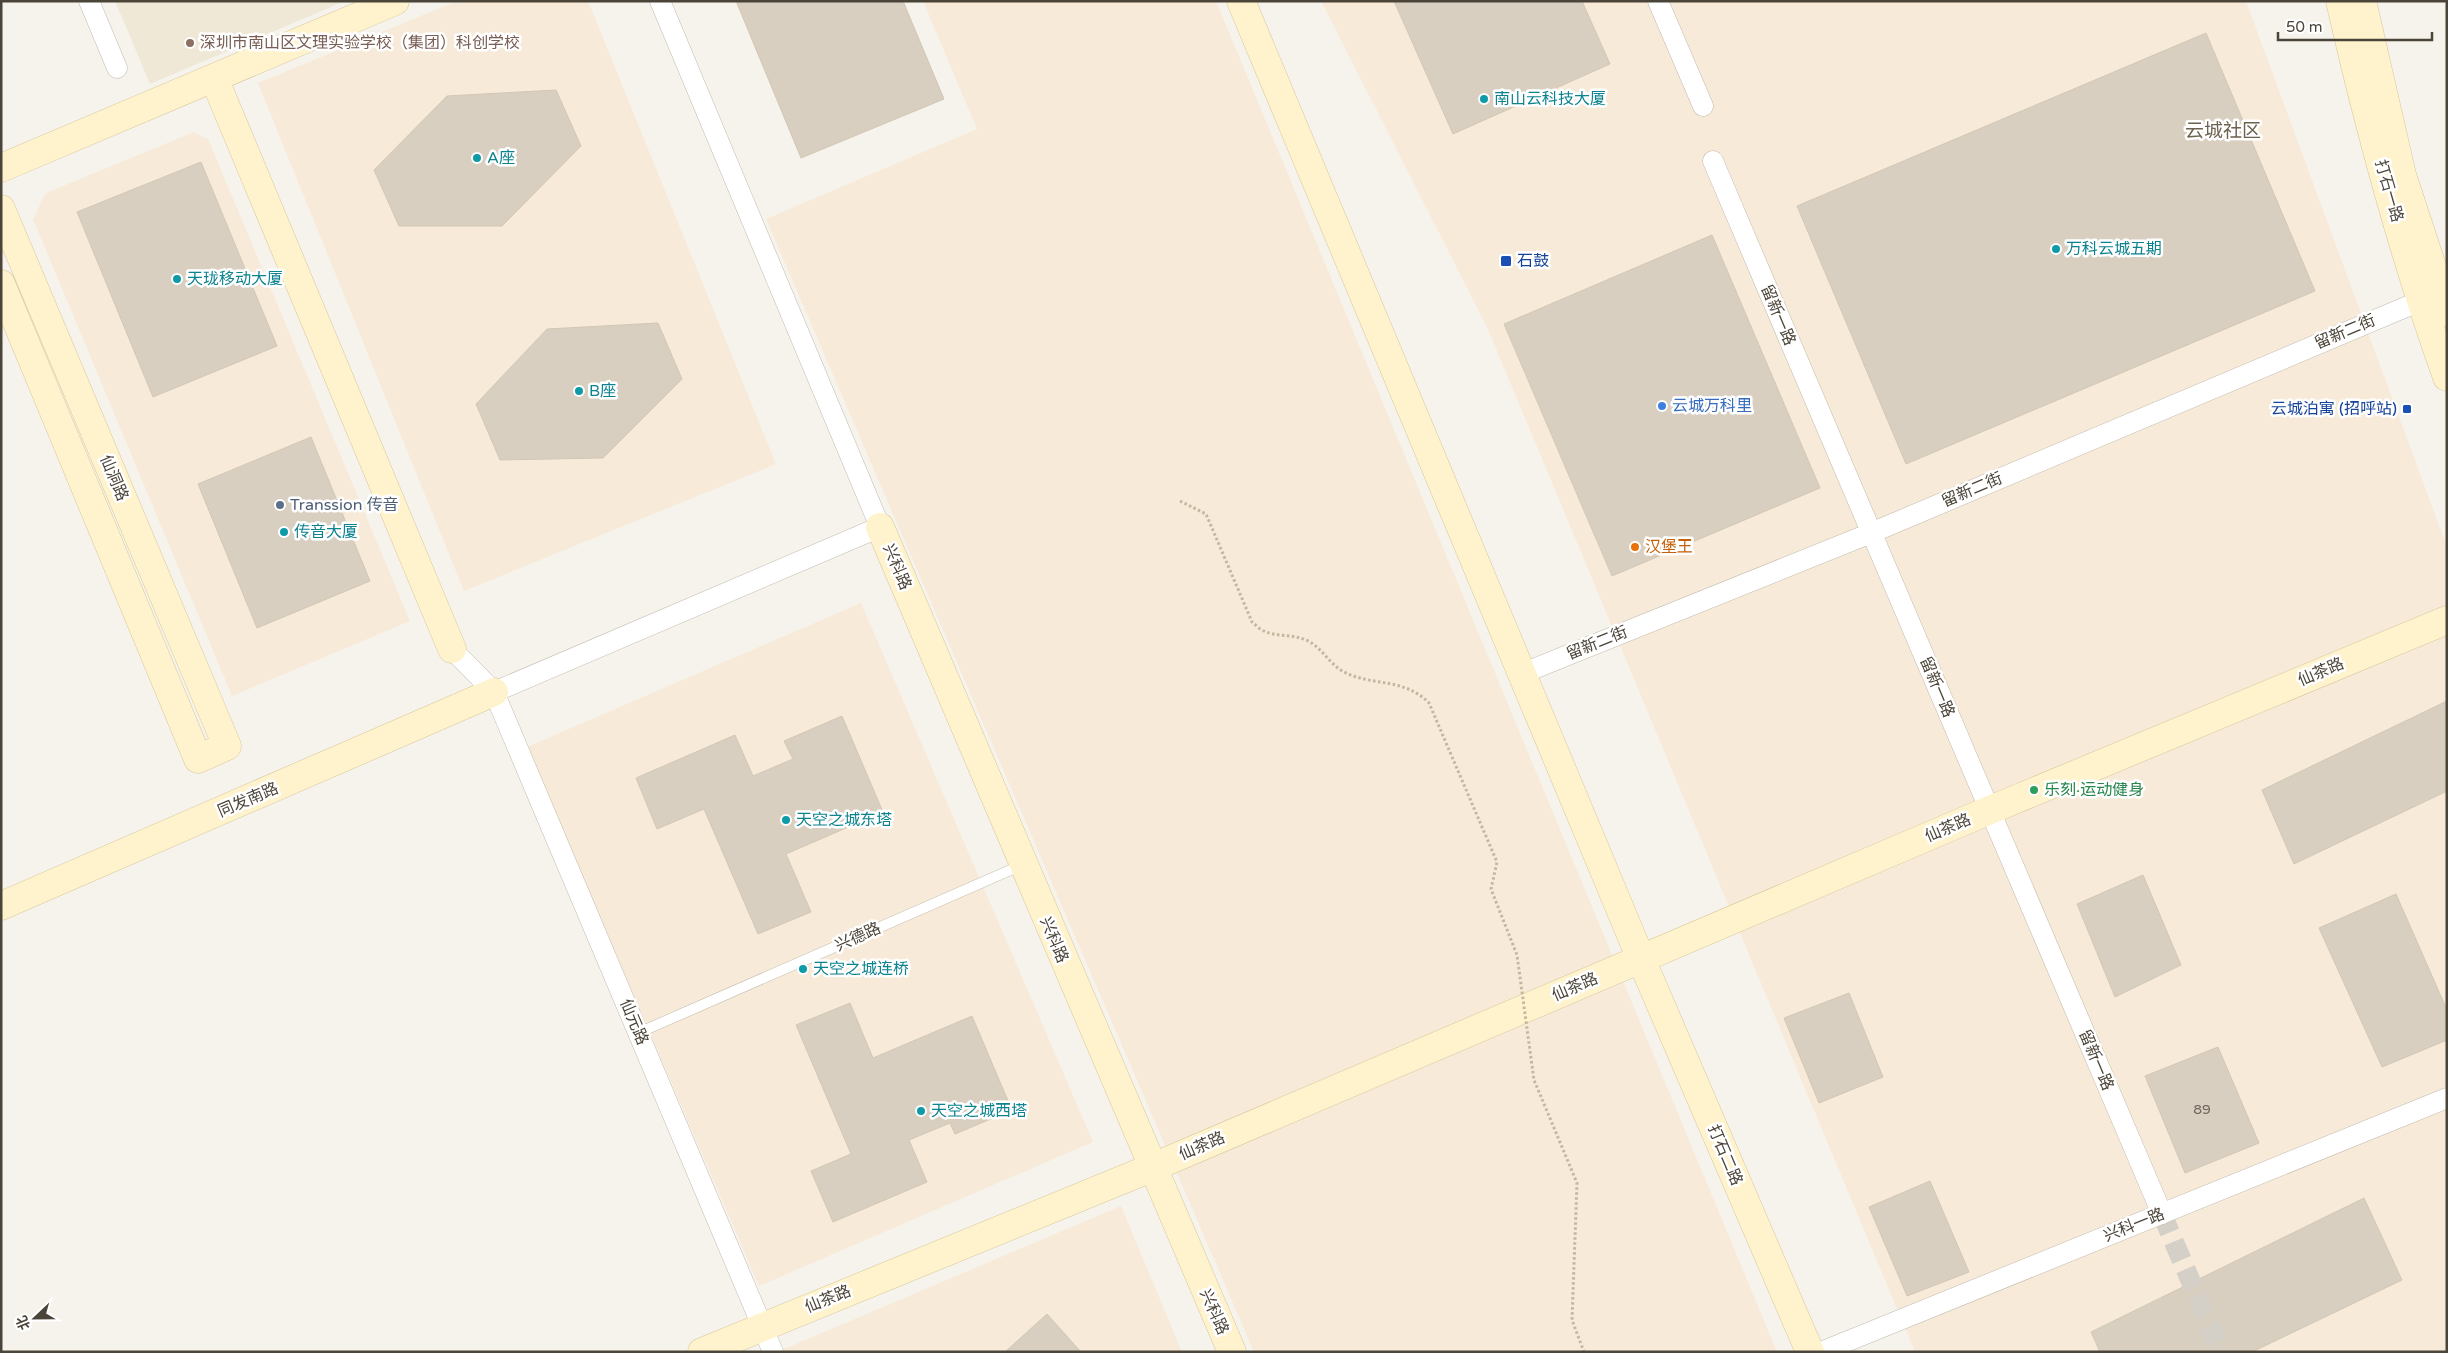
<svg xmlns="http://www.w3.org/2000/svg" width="2448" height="1353" viewBox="0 0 2448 1353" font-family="'Varela Round','Noto Sans SC',sans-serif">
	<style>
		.commercial { fill: #f7ead8 }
		.education { fill: #efe8d6 }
		.building { fill: #d8cfc1; stroke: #d3c7b4 }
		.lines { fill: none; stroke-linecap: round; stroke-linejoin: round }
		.street-tunnel { stroke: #d4d0c8; stroke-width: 20; stroke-dasharray: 20 10; stroke-linecap: butt }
		.lane-casing { stroke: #c2bbae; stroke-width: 11 }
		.street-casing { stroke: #c2bbae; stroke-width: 21 }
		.secondary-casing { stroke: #d6c79b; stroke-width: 29 }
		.lane { stroke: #fff; stroke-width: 10 }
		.street { stroke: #fff; stroke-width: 20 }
		.secondary { stroke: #fff3cd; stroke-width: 28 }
		.path-bridge { stroke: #c4b79f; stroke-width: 3; stroke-dasharray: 2.5 2.5; stroke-linecap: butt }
		.education-dot { fill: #8d6e63; stroke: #fff; stroke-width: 2 }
		.culture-dot { fill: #0f9aa8; stroke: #fff; stroke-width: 2 }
		.transit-dot { fill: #1a4fb4; stroke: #fff; stroke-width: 2 }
		.shop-dot { fill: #3f7fe0; stroke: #fff; stroke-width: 2 }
		.service-dot { fill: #5c6f8a; stroke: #fff; stroke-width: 2 }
		.food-dot { fill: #e8710a; stroke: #fff; stroke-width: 2 }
		.leisure-dot { fill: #2e9e5b; stroke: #fff; stroke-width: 2 }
		.labels { text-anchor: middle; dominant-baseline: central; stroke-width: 5; stroke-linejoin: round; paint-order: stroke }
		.number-label { font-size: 14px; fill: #6e675b }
		.education-label { font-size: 16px; fill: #785e54; stroke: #fff; text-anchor: start }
		.culture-label { font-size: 16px; fill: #0d838f; stroke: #fff; text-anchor: start }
		.street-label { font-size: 16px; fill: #4b4439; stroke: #fff }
		.transit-label { font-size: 16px; fill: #164399; stroke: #fff; text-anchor: start }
		.shop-label { font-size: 16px; fill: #366cbe; stroke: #fff; text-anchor: start }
		.service-label { font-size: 16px; fill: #4e5e75; stroke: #fff; text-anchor: start }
		.food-label { font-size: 16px; fill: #c56008; stroke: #fff; text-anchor: start }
		.leisure-label { font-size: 16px; fill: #27864d; stroke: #fff; text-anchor: start }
		.quarter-label { font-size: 19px; fill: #6e6250; stroke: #fff }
	</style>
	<rect width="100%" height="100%" fill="#f6f3ec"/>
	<path class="commercial" d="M457,1H588L776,464L464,591L258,83Z
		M923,1H1216L1777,1352H1254L766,219L977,129Z
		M1321,1H2246L2447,547V1352H1915L1487,327Z
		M194,132L208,139L410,621L232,696L33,219L46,193Z
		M861,603L1093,1142L759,1286L527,747Z
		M1121,1206L1182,1352H777Z"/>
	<path class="education" d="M115,1H345L150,84Z"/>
	<path class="building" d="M736,1H903L944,99L801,158Z
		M1394,1H1582L1610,64L1453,134Z
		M2206,33L2315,291L1906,464L1797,206Z
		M556,90L581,146L502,226H399L374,170L447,96Z
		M201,162L277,346L153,397L77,212Z
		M1712,235L1820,488L1612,576L1504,324Z
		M658,323L682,379L603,458L500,460L476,404L547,329Z
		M311,437L370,581L257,628L198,484Z
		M2447,701V791L2294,864L2262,790Z
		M842,716L883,812L786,854L811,912L758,934L704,809L657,829L636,778L735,735L753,776L793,759L784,741Z
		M2143,875L2181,965L2115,997L2077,904Z
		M2396,894L2447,1010V1040L2382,1067L2319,928Z
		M1849,993L1883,1077L1819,1103L1784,1018Z
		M850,1003L873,1058L972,1016L1012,1110L955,1134L950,1123L909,1140L927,1182L833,1222L811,1171L851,1154L796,1025Z
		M2218,1047L2259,1143L2185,1173L2145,1076Z
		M1930,1181L1969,1272L1907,1296L1869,1207Z
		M2364,1198L2402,1280L2252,1352H2100L2091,1332Z
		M1047,1314L1081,1352H1005Z"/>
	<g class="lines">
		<path class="street-tunnel" d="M2162,1214L2221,1352"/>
		<g class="lane-casing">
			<path id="lane" d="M638,1033L1022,865"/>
		</g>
		<g class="street-casing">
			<path id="street" d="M89,1L117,68
				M1658,1L1703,106
				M1713,161L2162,1214
				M452,649L494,692L773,1352
				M1521,674L1871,533L2420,301
				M494,692L880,527L660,1
				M1821,1352L2447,1098"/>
		</g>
		<g class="secondary-casing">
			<path id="secondary" d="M1241,1L1641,959L1810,1352
				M2340,1C2369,128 2403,254 2447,377
				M2362,1L2402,175L2447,312
				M214,78L452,649
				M1,168L395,1
				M1,209L227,746L198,759L1,284
				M880,527L1232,1352
				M1,906L494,692
				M702,1352L1151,1168L1990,810L2447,620"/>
		</g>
		<use href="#lane" class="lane"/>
		<use href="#street" class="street"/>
		<use href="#secondary" class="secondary"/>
		<path class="path-bridge" d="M1180,501L1206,514L1252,622C1256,625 1260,630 1264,631C1277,637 1292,634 1306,640C1321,646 1329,664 1344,672C1374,687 1403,677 1429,703L1497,862L1491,889L1517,955L1534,1080L1577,1183L1572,1320L1584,1352"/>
	</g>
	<circle class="education-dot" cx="190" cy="43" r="5"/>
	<g class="culture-dot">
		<circle cx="1484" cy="99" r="5"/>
		<circle cx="477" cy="158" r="5"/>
		<circle cx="2056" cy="249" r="5"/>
		<circle cx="177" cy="279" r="5"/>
		<circle cx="579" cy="391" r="5"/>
		<circle cx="284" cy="532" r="5"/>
		<circle cx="786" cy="820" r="5"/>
		<circle cx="803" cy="969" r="5"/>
		<circle cx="921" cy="1111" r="5"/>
	</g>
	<g class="transit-dot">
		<rect x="1500" y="255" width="12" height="12" rx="2.5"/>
		<rect x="2402" y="404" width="10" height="10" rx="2.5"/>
	</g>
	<circle class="shop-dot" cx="1662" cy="406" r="5"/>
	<circle class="service-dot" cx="280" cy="505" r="5"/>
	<circle class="food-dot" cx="1635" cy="547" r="5"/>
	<circle class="leisure-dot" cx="2034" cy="790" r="5"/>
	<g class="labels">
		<g class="number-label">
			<text x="2202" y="1109">89</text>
		</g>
		<g class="education-label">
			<text x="200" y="43">深圳市南山区文理实验学校（集团）科创学校</text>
		</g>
		<g class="culture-label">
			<text x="1494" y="99">南山云科技大厦</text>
			<text x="487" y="158">A座</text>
			<text x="2066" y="249">万科云城五期</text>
			<text x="187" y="279">天珑移动大厦</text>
			<text x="589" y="391">B座</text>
			<text x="294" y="532">传音大厦</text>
			<text x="796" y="820">天空之城东塔</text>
			<text x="813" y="969">天空之城连桥</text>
			<text x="931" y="1111">天空之城西塔</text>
		</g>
		<g class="street-label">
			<text transform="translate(2389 191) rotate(74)">打石一路</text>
			<text transform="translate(1778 315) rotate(67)">留新一路</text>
			<text transform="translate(2345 332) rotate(-23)">留新二街</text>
			<text transform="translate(114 478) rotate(67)">仙洞路</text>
			<text transform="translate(1972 490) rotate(-23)">留新二街</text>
			<text transform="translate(897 567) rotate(67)">兴科路</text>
			<text transform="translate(1597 643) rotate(-22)">留新二街</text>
			<text transform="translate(2321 672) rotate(-23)">仙茶路</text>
			<text transform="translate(1937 687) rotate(67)">留新一路</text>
			<text transform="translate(248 800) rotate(-23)">同发南路</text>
			<text transform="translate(1948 828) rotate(-23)">仙茶路</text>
			<text transform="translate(858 937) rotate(-24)">兴德路</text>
			<text transform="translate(1054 940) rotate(67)">兴科路</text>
			<text transform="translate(1575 987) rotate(-23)">仙茶路</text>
			<text transform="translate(634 1022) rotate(67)">仙元路</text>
			<text transform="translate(2096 1060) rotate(67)">留新一路</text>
			<text transform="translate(1202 1146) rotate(-23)">仙茶路</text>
			<text transform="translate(1725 1155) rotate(67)">打石二路</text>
			<text transform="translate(2134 1225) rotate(-22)">兴科一路</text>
			<text transform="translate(828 1299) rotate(-22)">仙茶路</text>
			<text transform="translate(1214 1312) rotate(66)">兴科路</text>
		</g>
		<g class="transit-label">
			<text x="1517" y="261">石鼓</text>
			<text x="2397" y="409" text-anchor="end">云城泊寓 (招呼站)</text>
		</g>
		<g class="shop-label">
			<text x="1672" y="406">云城万科里</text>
		</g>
		<g class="service-label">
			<text x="290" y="505">Transsion 传音</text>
		</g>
		<g class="food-label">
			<text x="1645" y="547">汉堡王</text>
		</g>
		<g class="leisure-label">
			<text x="2044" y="790">乐刻·运动健身</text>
		</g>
		<g class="quarter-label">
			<text x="2223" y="131">云城社区</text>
		</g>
	</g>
	<rect width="2448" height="1353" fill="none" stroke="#4b4439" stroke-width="5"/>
	<g transform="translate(35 1318) rotate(248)" stroke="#ffffff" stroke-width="4" paint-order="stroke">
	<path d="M0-4L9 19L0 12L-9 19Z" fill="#4b4439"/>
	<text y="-8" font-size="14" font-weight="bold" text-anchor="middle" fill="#4b4439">北</text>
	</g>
	<path d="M2278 32v8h154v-8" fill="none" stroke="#4b4439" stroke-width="2.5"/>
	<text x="2286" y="32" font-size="15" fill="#4b4439" stroke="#ffffff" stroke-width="4" paint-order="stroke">50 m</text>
</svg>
